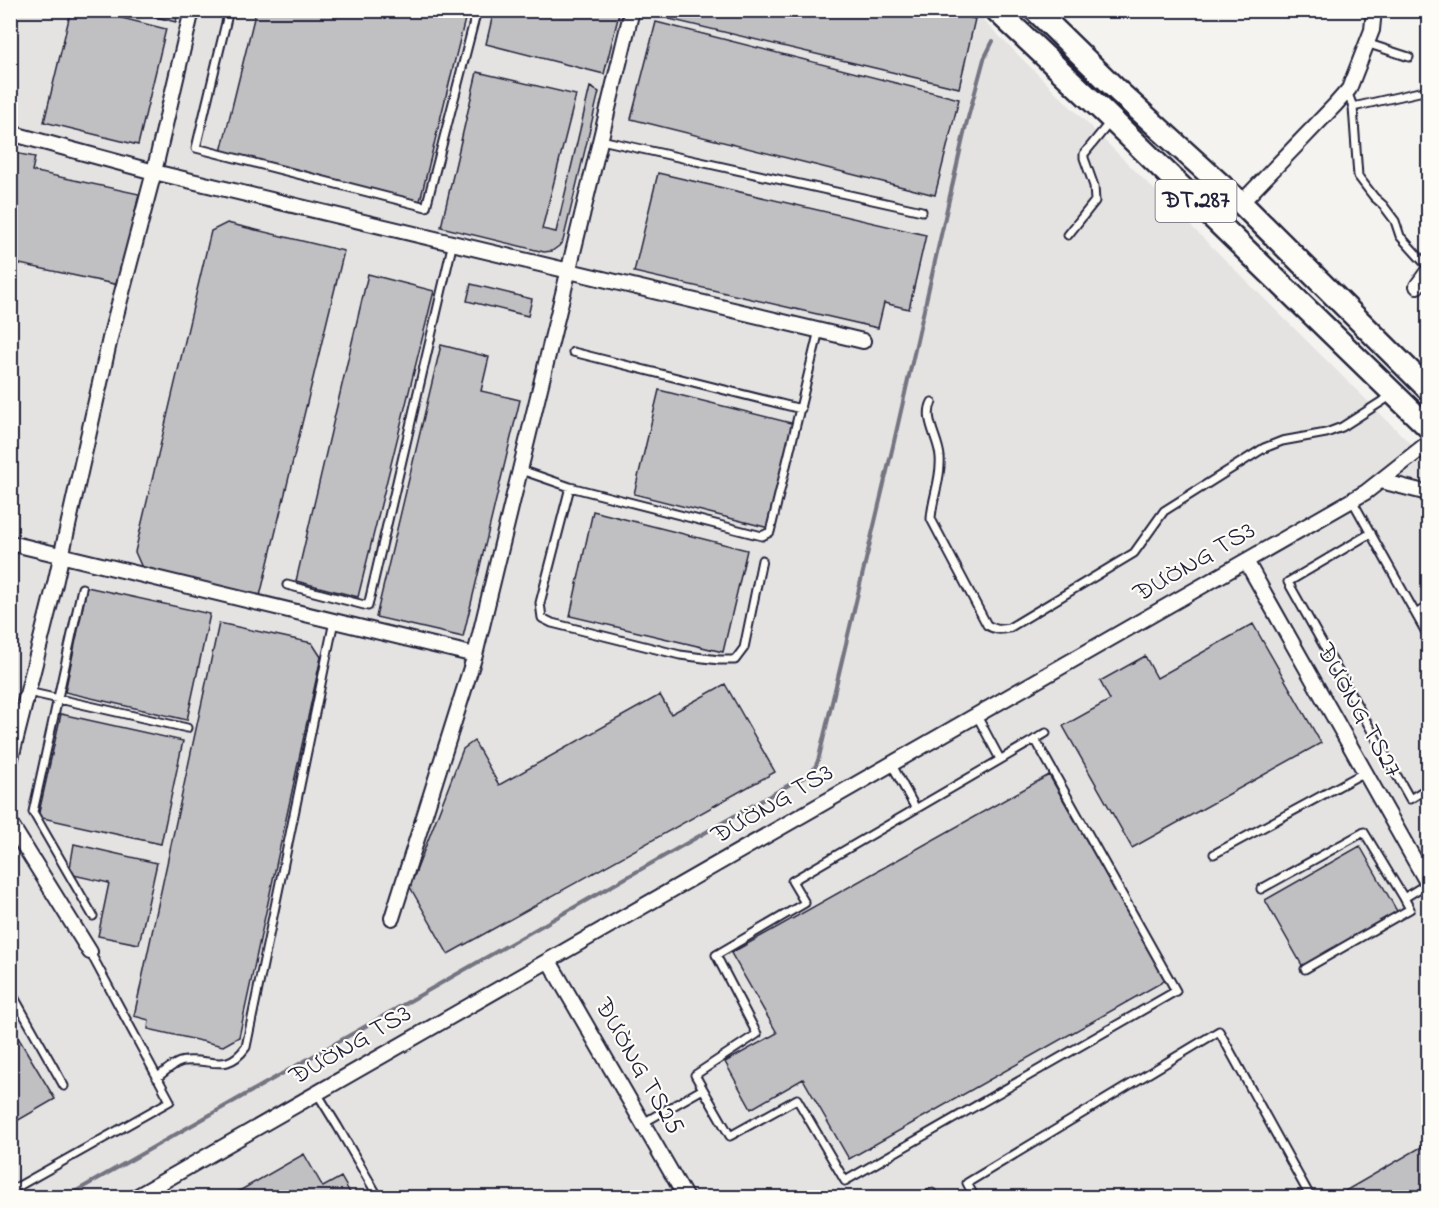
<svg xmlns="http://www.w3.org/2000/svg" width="1439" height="1208" viewBox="0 0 1439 1208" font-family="'Indie Flower',sans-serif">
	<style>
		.built { fill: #e4e3e2 }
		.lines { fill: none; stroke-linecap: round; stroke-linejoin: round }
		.stream { stroke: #757582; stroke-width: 4 }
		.building { fill: #c0bfc2; stroke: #22223b; stroke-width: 1.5 }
		.lane-casing { stroke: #22223b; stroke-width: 11 }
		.street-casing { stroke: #22223b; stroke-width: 18 }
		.primary-casing { stroke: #22223b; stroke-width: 26 }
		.lane { stroke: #fdfcf7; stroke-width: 7 }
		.street { stroke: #fdfcf7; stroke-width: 14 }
		.primary { stroke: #fdfcf7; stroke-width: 21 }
		.labels { text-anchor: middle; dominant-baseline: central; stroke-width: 4.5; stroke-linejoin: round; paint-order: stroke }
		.shield { fill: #fdfcf7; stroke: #646373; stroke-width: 1.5 }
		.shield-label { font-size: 24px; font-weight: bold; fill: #22223b }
		.street-label { font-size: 26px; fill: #22223b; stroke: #fdfcf7 }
	</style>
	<rect width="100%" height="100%" fill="#f4f3ef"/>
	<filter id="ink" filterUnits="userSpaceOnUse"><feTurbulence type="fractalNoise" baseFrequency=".0167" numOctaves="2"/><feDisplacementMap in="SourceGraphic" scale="12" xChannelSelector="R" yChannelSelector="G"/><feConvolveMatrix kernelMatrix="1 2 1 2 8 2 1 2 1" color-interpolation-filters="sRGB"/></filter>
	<g filter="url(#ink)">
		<path class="built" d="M10,11H974L1428,461V1197H11Z"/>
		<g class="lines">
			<path class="stream" d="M64,1198L794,782C809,776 815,772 819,757L893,446L966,125L984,59L993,41"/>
		</g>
		<path class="building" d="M71,10H90L166,29L138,145L44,122Z
			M128,10H178L176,22Z
			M256,10L467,11L420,201L221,152Z
			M494,10H620L604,74L486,44Z
			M671,10H940L975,19L959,88L669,19Z
			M656,22L959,99L935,195L631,119Z
			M477,72L576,95L542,229L556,232L590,87L599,92L563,241L559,246L552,251L544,252L441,227Z
			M10,152L35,157L32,171L139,194L119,285L10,262Z
			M658,173L926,235L909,309L884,303L878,328L634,272Z
			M227,223L344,251L260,596L143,570L135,552L211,231Z
			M368,274L434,291L358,597L296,581Z
			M471,284L532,299L528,316L467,301Z
			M441,345L489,357L481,391L520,400L463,637L376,617Z
			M659,390L795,424L769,528L634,494Z
			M593,511L747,550L723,652L570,616Z
			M87,587L210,614L187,720L65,692Z
			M219,623L312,643L321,657L239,1037L223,1046L148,1029L149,1020L134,1016Z
			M1253,624L1321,743L1132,848L1063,726L1110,700L1100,681L1145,656L1157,678Z
			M725,684L775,772L448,954L410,887L463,749L474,741L499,785L660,695L671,714Z
			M61,714L183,741L161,844L38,817Z
			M1049,775L1166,980L849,1159L803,1079L751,1109L725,1062L777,1033L731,953Z
			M74,844L157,863L139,944L98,936L109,883L69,874Z
			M1360,846L1398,913L1303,967L1265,900Z
			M10,1024L55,1099L10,1125Z
			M1428,1143V1198H1333Z
			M304,1154L323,1187L341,1177L353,1198H227Z"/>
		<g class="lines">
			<g class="lane-casing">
				<path id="lane" d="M229,10L196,148L426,207L477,10
					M1366,43L1409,57
					M1347,91L1353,107L1358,176L1374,197L1383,205L1395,221L1400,236L1428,267
					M1353,107L1428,90
					M601,140L922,211
					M1068,235L1095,201L1094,186L1084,158V154L1110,122
					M573,352L801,409
					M932,402C923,419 939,439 940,457C942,478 932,498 931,519L987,625C995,630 1000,630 1009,628L1134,553L1164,511L1264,448L1282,441L1326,433L1342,427L1392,395
					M521,470L570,487L762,536L770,532L819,330
					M570,487L540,603L542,618L552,623L680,655L719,660H735L744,648L762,560
					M1352,500L1428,636
					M1371,533L1288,582L1410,799L1428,788
					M287,585L368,606L453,242
					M82,588L33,812L93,916
					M1416,614L1428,606
					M28,692L187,728
					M977,716L1000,759
					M892,765L916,809
					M1214,854L1365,772
					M1261,889L1364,832L1404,898L1428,883
					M1305,969L1410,909L1404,898
					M10,990L64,1086
					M157,1078C164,1072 176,1061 185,1061C211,1058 227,1074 246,1047L334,621
					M703,1089L730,1136L797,1099L845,1181L1176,991L1035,739
					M317,1093L338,1127L379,1198
					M643,1123L703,1089L695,1075L757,1034L716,955L805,903L792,881L1046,733
					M10,1191L170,1101L90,952
					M924,1198L932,1193L934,1198
					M975,1198L967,1183L1219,1031L1311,1198"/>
			</g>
			<g class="street-casing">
				<path id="street" d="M10,133L154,172L863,341
					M1241,203L1335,105L1349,89L1372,30L1374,10
					M1417,286L1428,271
					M1381,481L1428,493
					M10,543L475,655
					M1246,561L1428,884
					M10,762L55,584L111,334L154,172L192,10
					M10,823L90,952
					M392,918L475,655L632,10
					M549,961L686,1198
					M134,1198L1366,492L1428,443"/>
			</g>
			<g class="primary-casing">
				<path id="primary" d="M996,10L1103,111L1428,427
					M1035,10L1119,92L1241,203L1428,389"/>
			</g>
			<use href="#lane" class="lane"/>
			<use href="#street" class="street"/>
			<use href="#primary" class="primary"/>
		</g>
	</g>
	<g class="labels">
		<rect class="shield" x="1155.5" y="180" width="81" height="42" rx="4.5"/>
		<g class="shield-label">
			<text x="1196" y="201">ĐT.287</text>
		</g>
		<g class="street-label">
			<text transform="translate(1195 563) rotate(-30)">ĐƯỜNG TS3</text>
			<text transform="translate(1358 711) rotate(61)">ĐƯỜNG TS27</text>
			<text transform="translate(773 805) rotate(-30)">ĐƯỜNG TS3</text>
			<text transform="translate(351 1046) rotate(-30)">ĐƯỜNG TS3</text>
			<text transform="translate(638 1067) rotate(60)">ĐƯỜNG TS25</text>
		</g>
	</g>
	<rect width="1439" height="1208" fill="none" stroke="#fdfcf7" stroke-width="36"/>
	<rect x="18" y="18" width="1403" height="1172" fill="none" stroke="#22223b" stroke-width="2" filter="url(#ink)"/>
</svg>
